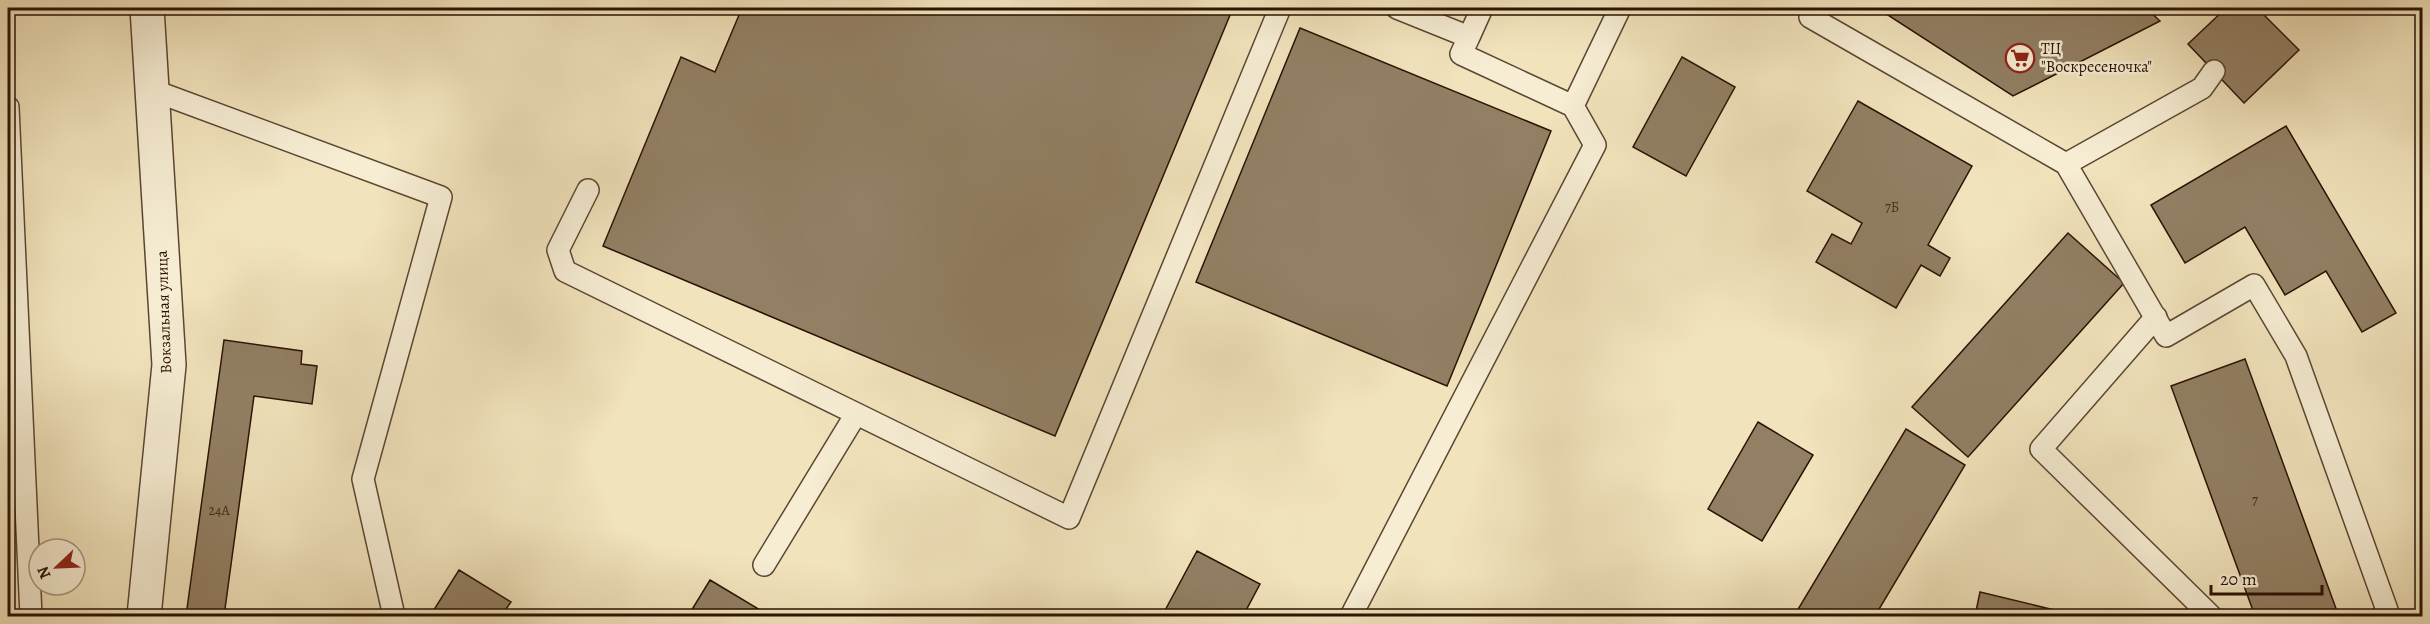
<svg xmlns="http://www.w3.org/2000/svg" width="2430" height="624" viewBox="0 0 2430 624" font-family="Alegreya,serif">
	<style>
		.building { fill: #927f64; stroke: #2b1204; stroke-width: 1.5 }
		.lines { fill: none; stroke-linecap: round; stroke-linejoin: round }
		.lane-casing { stroke: #5c4632; stroke-width: 24 }
		.street-casing { stroke: #5c4632; stroke-width: 36 }
		.lane { stroke: #f6edd3; stroke-width: 21 }
		.street { stroke: #f6edd3; stroke-width: 33 }
		.labels { text-anchor: middle; dominant-baseline: central; stroke-width: 5; stroke-linejoin: round; paint-order: stroke }
		.number-label { font-size: 14px; fill: #452d1c }
		.poi-label { font-size: 16px; fill: #2b1204; stroke: #f6edd3; text-anchor: start }
		.street-label { font-size: 16px; fill: #2b1204; stroke: #f6edd3 }
	</style>
	<rect width="100%" height="100%" fill="#f1e3bc"/>
	<filter id="stains"><feTurbulence type="fractalNoise" baseFrequency=".00333" numOctaves="4"/><feColorMatrix values="0 0 0 0 .2 0 0 0 0 .09 0 0 0 0 .02 0 0 0 .5 -.17"/></filter>
	<radialGradient id="worn" r=".72"><stop offset=".6" stop-color="#630" stop-opacity="0"/><stop offset="1" stop-color="#630" stop-opacity=".3"/></radialGradient>
	<path class="building" d="M742,8H1233L1055,436L603,246L681,57L715,72Z
		M1877,8H2146L2160,21L2013,96Z
		M2226,8H2257L2299,50L2244,103L2188,44Z
		M1300,28L1551,131L1447,386L1196,282Z
		M1682,57L1735,87L1686,176L1633,147Z
		M1858,101L1972,166L1928,245L1950,258L1940,276L1921,265L1896,308L1816,262L1832,234L1851,244L1862,223L1807,191Z
		M2286,126L2396,313L2362,332L2326,271L2285,295L2245,227L2185,263L2151,205Z
		M2068,233L2124,283L1968,457L1912,407Z
		M224,340L302,351L301,364L317,366L312,404L254,396L224,616H186Z
		M2245,359L2338,614L2331,616H2255L2171,386Z
		M1758,422L1813,455L1762,541L1708,509Z
		M1906,429L1965,465L1875,616H1794Z
		M1197,551L1260,584L1243,616H1162Z
		M459,570L511,602L501,616H430Z
		M710,580L770,616H688Z
		M1980,592L2079,616H1975Z"/>
	<g class="lines">
		<g class="lane-casing">
			<path id="lane" d="M1397,8L1469,37L1482,8
				M1816,8L1810,17L2066,164L2166,336L2254,285L2296,356L2387,610L2382,616
				M1469,37L1461,54L1573,106L1620,8
				M152,90L441,197L363,479L394,616
				M8,107L31,616
				M2066,164L2202,88L2214,71
				M588,190L558,250L565,271L1069,518L1280,8
				M2156,317L2041,449L2211,616
				M764,565L856,414
				M1351,616L1595,145L1573,106"/>
		</g>
		<g class="street-casing">
			<path id="street" d="M144,616L169,365L147,8"/>
		</g>
		<use href="#lane" class="lane"/>
		<use href="#street" class="street"/>
	</g>
	<defs>
		<g id="supermarket-ring" transform="scale(1.5)"><circle r="9.5" fill="#f6edd3" stroke="#8f2418" stroke-width="1.5"/><path d="M-6-5.5h2.5l.6 2H6L4.5 2H-2.5L-4.4-4H-6ZM-1.5 3.2a1.3 1.3 0 1 0 .1 0ZM3 3.2a1.3 1.3 0 1 0 .1 0Z" fill="#8f2418"/></g>
	</defs>
	<g fill-rule="evenodd">
		<use href="#supermarket-ring" x="2020" y="58"/>
	</g>
	<g class="labels">
		<g class="number-label">
			<text x="1892" y="207">7Б</text>
			<text x="2255" y="500">7</text>
			<text x="219" y="510">24А</text>
		</g>
		<g class="poi-label">
			<text x="2041" y="49">ТЦ<tspan x="2041" dy="18">"Воскресеночка"</tspan></text>
		</g>
		<g class="street-label">
			<text transform="translate(164 312) rotate(-92)">Вокзальная улица</text>
		</g>
	</g>
	<rect width="2430" height="624" fill="none" stroke="#f1e3bc" stroke-width="30"/>
	<rect x="9" y="9" width="2412" height="606" fill="none" stroke="#2b1204" stroke-width="3"/>
	<rect x="15" y="15" width="2400" height="594" fill="none" stroke="#2b1204" stroke-width="1.5"/>
	<g transform="translate(57 567) rotate(247)"><circle r="28" fill="#f6edd3" stroke="#a59580" stroke-width="1.5"/>
	<path d="M0-4.5L10 22L0 15L-10 22Z" fill="#8f2418"/>
	<text y="-9" font-size="16" font-weight="bold" text-anchor="middle" fill="#2b1204">N</text>
	</g>
	<path d="M2211 585v9h111v-9" fill="none" stroke="#2b1204" stroke-width="3"/>
	<text x="2220" y="585" font-size="18" fill="#2b1204" stroke="#f6edd3" stroke-width="4.5" paint-order="stroke">20 m</text>
	<rect width="100%" height="100%" filter="url(#stains)"/>
	<rect width="100%" height="100%" fill="url(#worn)"/>
</svg>
